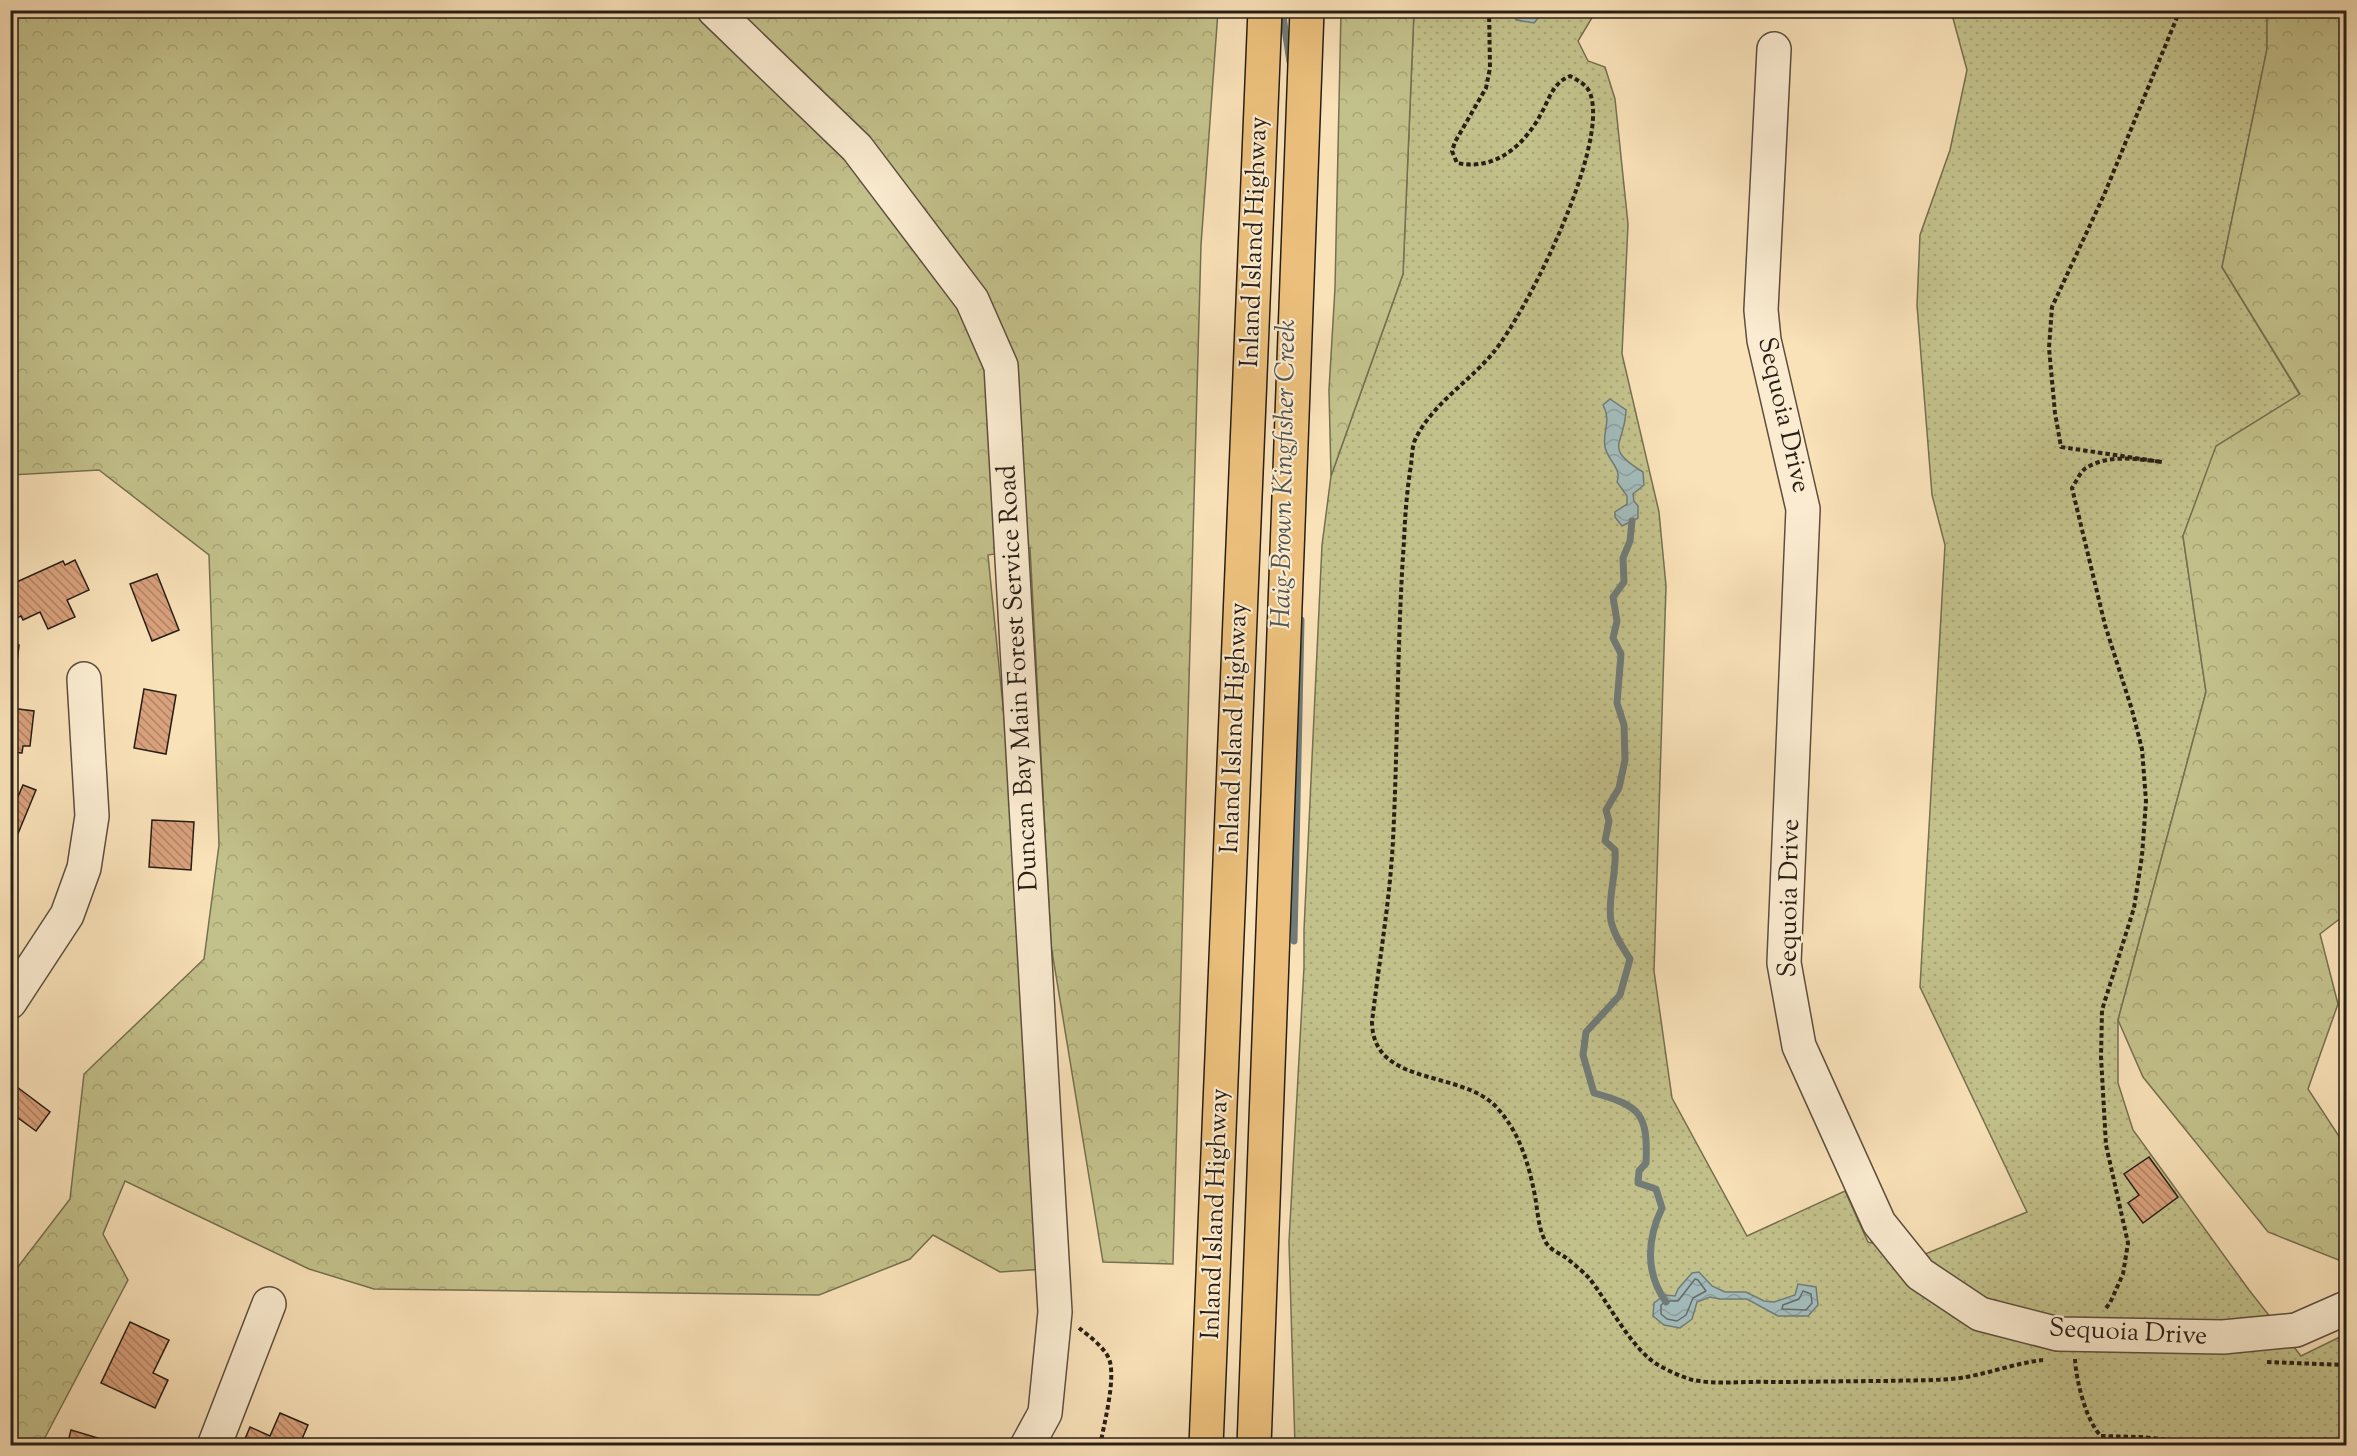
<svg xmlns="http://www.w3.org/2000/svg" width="2357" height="1456" viewBox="0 0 2357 1456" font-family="'Sorts Mill Goudy',serif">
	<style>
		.grass { fill: url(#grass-dots); stroke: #757050; stroke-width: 1.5 }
		.forest { fill: url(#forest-crowns); stroke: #757050; stroke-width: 1.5 }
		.water { fill: url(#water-waves); stroke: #717c78; stroke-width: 1.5 }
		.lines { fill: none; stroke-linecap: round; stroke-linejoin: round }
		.shore { stroke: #656c68; stroke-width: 1.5 }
		.stream { stroke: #717c78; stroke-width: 7 }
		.building { fill: url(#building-back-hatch); stroke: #271e16; stroke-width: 1.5 }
		.minor-casing { stroke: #5c4f3e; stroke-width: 36 }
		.highway-casing { stroke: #271e16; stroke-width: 36 }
		.path { stroke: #271e16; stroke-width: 4; stroke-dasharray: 4.5 3; stroke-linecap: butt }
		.minor { stroke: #fbecd1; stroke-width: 33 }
		.highway { stroke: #ecc07c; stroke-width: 33 }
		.labels { text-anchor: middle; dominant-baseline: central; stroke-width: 4.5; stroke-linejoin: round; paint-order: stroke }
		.street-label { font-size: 26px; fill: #271e16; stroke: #fbecd1 }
		.water-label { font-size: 27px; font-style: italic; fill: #52554f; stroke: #fbecd1 }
	</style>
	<defs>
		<pattern id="grass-dots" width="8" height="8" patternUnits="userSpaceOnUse" patternTransform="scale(1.5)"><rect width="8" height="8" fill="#c3c18b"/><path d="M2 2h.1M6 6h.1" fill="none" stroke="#a8a577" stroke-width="1.8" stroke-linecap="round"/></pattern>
		<pattern id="forest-crowns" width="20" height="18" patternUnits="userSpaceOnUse" patternTransform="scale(1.5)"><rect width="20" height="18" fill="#c3c18b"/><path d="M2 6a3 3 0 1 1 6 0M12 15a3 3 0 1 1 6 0" fill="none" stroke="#a8a577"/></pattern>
		<pattern id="water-waves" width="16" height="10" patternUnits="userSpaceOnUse" patternTransform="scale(1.5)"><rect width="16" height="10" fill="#a3bbba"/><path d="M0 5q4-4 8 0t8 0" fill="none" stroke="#8ca09f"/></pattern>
		<pattern id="building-back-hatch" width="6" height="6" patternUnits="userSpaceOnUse" patternTransform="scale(1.5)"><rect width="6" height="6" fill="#d9a17c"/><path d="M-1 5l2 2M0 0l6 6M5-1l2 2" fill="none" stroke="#b08365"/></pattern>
	</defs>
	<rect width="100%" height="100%" fill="#f9e1b8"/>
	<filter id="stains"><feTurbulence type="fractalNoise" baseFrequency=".00333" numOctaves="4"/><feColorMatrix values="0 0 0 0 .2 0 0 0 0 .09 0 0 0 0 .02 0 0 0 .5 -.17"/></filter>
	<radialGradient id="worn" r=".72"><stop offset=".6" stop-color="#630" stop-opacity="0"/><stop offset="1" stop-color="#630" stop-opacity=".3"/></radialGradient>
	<path class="grass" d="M1414,11H1596L1578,41L1588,61L1605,67L1615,99L1628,224L1622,354L1659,512L1666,586L1654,971L1672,1098L1747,1236L1845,1191L1868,1242L1923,1255L2027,1212L1920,987L1945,545L1932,495L1917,305L1920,235L1950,150L1967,70L1951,11H2267V49L2222,267L2300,395L2217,446L2183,536L2206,692L2118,1020V1083L2133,1130L2249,1290L2301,1356L2346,1334V1445L1295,1446L1289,1242L1304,967V930L1322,545L1331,476L1403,274Z"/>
	<path class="forest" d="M11,11H1218L1201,245L1173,1264L1103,1262L1051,945L1030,548L988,555L1013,807L1045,1269L1000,1272L933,1235L910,1259L819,1295L374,1289L309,1269L125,1181L103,1234L128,1280L41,1445H11V1276L70,1199L84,1074L204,959L219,845L209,555L99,470L11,475Z
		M1341,11H1414L1403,274L1331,476L1329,390L1335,288Z
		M2267,11H2346V914L2320,934L2338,1004L2308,1089L2346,1147V1263L2268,1232L2143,1077L2118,1020L2206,692L2183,536L2216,446L2300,394L2222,267L2267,49Z"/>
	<path class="water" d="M1514,11V10L1544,11L1534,23L1516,20Z
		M1610,399L1626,410C1625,445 1602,447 1643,472L1644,485L1633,494L1634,501L1638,506V518L1622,526L1615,517V512L1627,504V496L1617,482C1622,468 1608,461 1605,447C1602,431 1612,422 1603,405Z
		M1699,1272L1712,1286L1725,1292H1746L1764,1301L1774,1302L1795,1295L1798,1284L1816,1287L1818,1305L1808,1316H1778L1747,1299H1720L1710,1297L1697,1302L1692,1319L1680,1328L1664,1325L1653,1316L1654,1303L1665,1295L1675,1296L1678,1289L1692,1273Z"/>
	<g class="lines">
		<path class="shore" d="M1695,1279L1698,1280L1706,1291L1693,1298L1686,1315L1677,1321L1667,1319L1661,1314V1305L1666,1301H1678Z
			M1803,1291L1811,1294L1812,1303L1806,1310L1782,1309L1783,1305L1799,1299Z"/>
		<path class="stream" d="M1282,10L1290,62
			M1632,521L1630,541L1623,558L1624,582L1613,597L1617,621L1613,638L1621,654L1617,703L1624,725L1625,760L1619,788L1606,810L1609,821L1605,841L1615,850C1617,873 1607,900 1611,921C1614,935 1623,948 1630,959L1620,995L1586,1032L1583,1055L1594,1093C1641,1106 1648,1114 1646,1163L1639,1171L1638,1183L1656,1189L1662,1208C1647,1239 1645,1273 1666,1302
			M1294,941L1301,620"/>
	</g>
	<path class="building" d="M75,560L89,590L67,600L75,617L48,629L40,612L23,620L21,616L12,620L10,615V600L13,599L10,585L63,561L65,565Z
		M157,574L179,630L152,641L130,584Z
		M10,643L19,645L15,679L10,678Z
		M144,689L176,695L166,754L134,748Z
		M10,708L34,711L30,746H23L22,753L10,752Z
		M23,785L36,790L10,853V815Z
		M152,820L194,822L191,870L149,867Z
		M13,1084L50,1112L36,1131L10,1112V1087Z
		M2149,1157L2178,1197L2143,1223L2128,1203L2139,1195L2124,1174Z
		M130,1322L169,1340L153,1373L168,1380L155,1408L101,1383Z
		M280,1413L308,1425L299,1446H242L250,1427L270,1436Z
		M71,1430L121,1445L67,1446Z"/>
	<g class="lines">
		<g class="minor-casing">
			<path id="minor" d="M714,10L857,148L972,300L1001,366L1055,1312L1045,1413L1027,1446
				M1774,49L1761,310L1764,340L1803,509L1784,963L1799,1046L1879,1223L1920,1274L1980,1314L2058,1334L2223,1337L2296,1330L2346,1308
				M10,1002L67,915L84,868L92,816L84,679
				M214,1446L269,1304"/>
		</g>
		<g class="highway-casing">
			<path id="highway" d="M1206,1446L1265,10
				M1254,1446L1307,10"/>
		</g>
		<path class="path" d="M1489,10L1490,68L1486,88L1455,142L1452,151L1457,163C1496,171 1525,145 1542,112C1550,97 1553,83 1570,76C1579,81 1588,85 1591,96C1607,150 1528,310 1493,353C1469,382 1431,405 1415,440C1412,447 1412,457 1411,465C1407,490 1405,515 1404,541C1397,641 1398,740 1393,840C1390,900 1379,962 1372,1022C1373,1089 1465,1068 1499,1110C1520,1134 1529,1165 1535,1196C1538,1212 1538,1230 1547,1244C1551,1250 1559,1253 1565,1257C1573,1263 1582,1271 1589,1278C1609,1303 1632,1351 1660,1366C1669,1371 1682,1377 1693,1380C1717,1385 1745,1381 1770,1382C1809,1382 1848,1381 1887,1381C1911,1380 1936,1381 1960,1378C1988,1374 2015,1363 2043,1360
			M2106,1308L2110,1303L2123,1274L2128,1243L2106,1145L2101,1057L2102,1010L2134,908L2142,856L2146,801L2142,749L2132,710L2105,625L2072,488C2076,482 2080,472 2086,468C2108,454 2137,459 2162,462L2061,447L2055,413L2049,348L2052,307L2104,195L2180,10
			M1079,1328C1089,1336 1107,1349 1110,1362C1115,1383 1104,1424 1100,1446
			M2075,1359C2076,1380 2086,1421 2101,1436L2140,1437L2192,1442L2200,1446
			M2267,1362L2346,1365"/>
		<use href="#minor" class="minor"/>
		<use href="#highway" class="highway"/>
	</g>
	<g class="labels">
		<g class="street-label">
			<text transform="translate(1255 242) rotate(-88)">Inland Island Highway</text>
			<text transform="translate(1783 415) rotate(77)">Sequoia Drive</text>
			<text transform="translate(1019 678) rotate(-93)">Duncan Bay Main Forest Service Road</text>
			<text transform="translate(1235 728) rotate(-88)">Inland Island Highway</text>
			<text transform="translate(1790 898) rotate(-89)">Sequoia Drive</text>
			<text transform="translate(1216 1214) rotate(-88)">Inland Island Highway</text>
			<text transform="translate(2128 1333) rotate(3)">Sequoia Drive</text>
		</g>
		<g class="water-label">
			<text transform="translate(1285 474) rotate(-89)">Haig-Brown Kingfisher Creek</text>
		</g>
	</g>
	<rect width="2357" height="1456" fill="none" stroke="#f9e1b8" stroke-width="36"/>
	<rect x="12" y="12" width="2333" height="1432" fill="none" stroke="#271e16" stroke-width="3"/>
	<rect x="18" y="18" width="2321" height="1420" fill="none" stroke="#271e16" stroke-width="1.5"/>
	<rect width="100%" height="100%" filter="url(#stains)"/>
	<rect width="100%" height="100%" fill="url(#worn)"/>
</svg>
